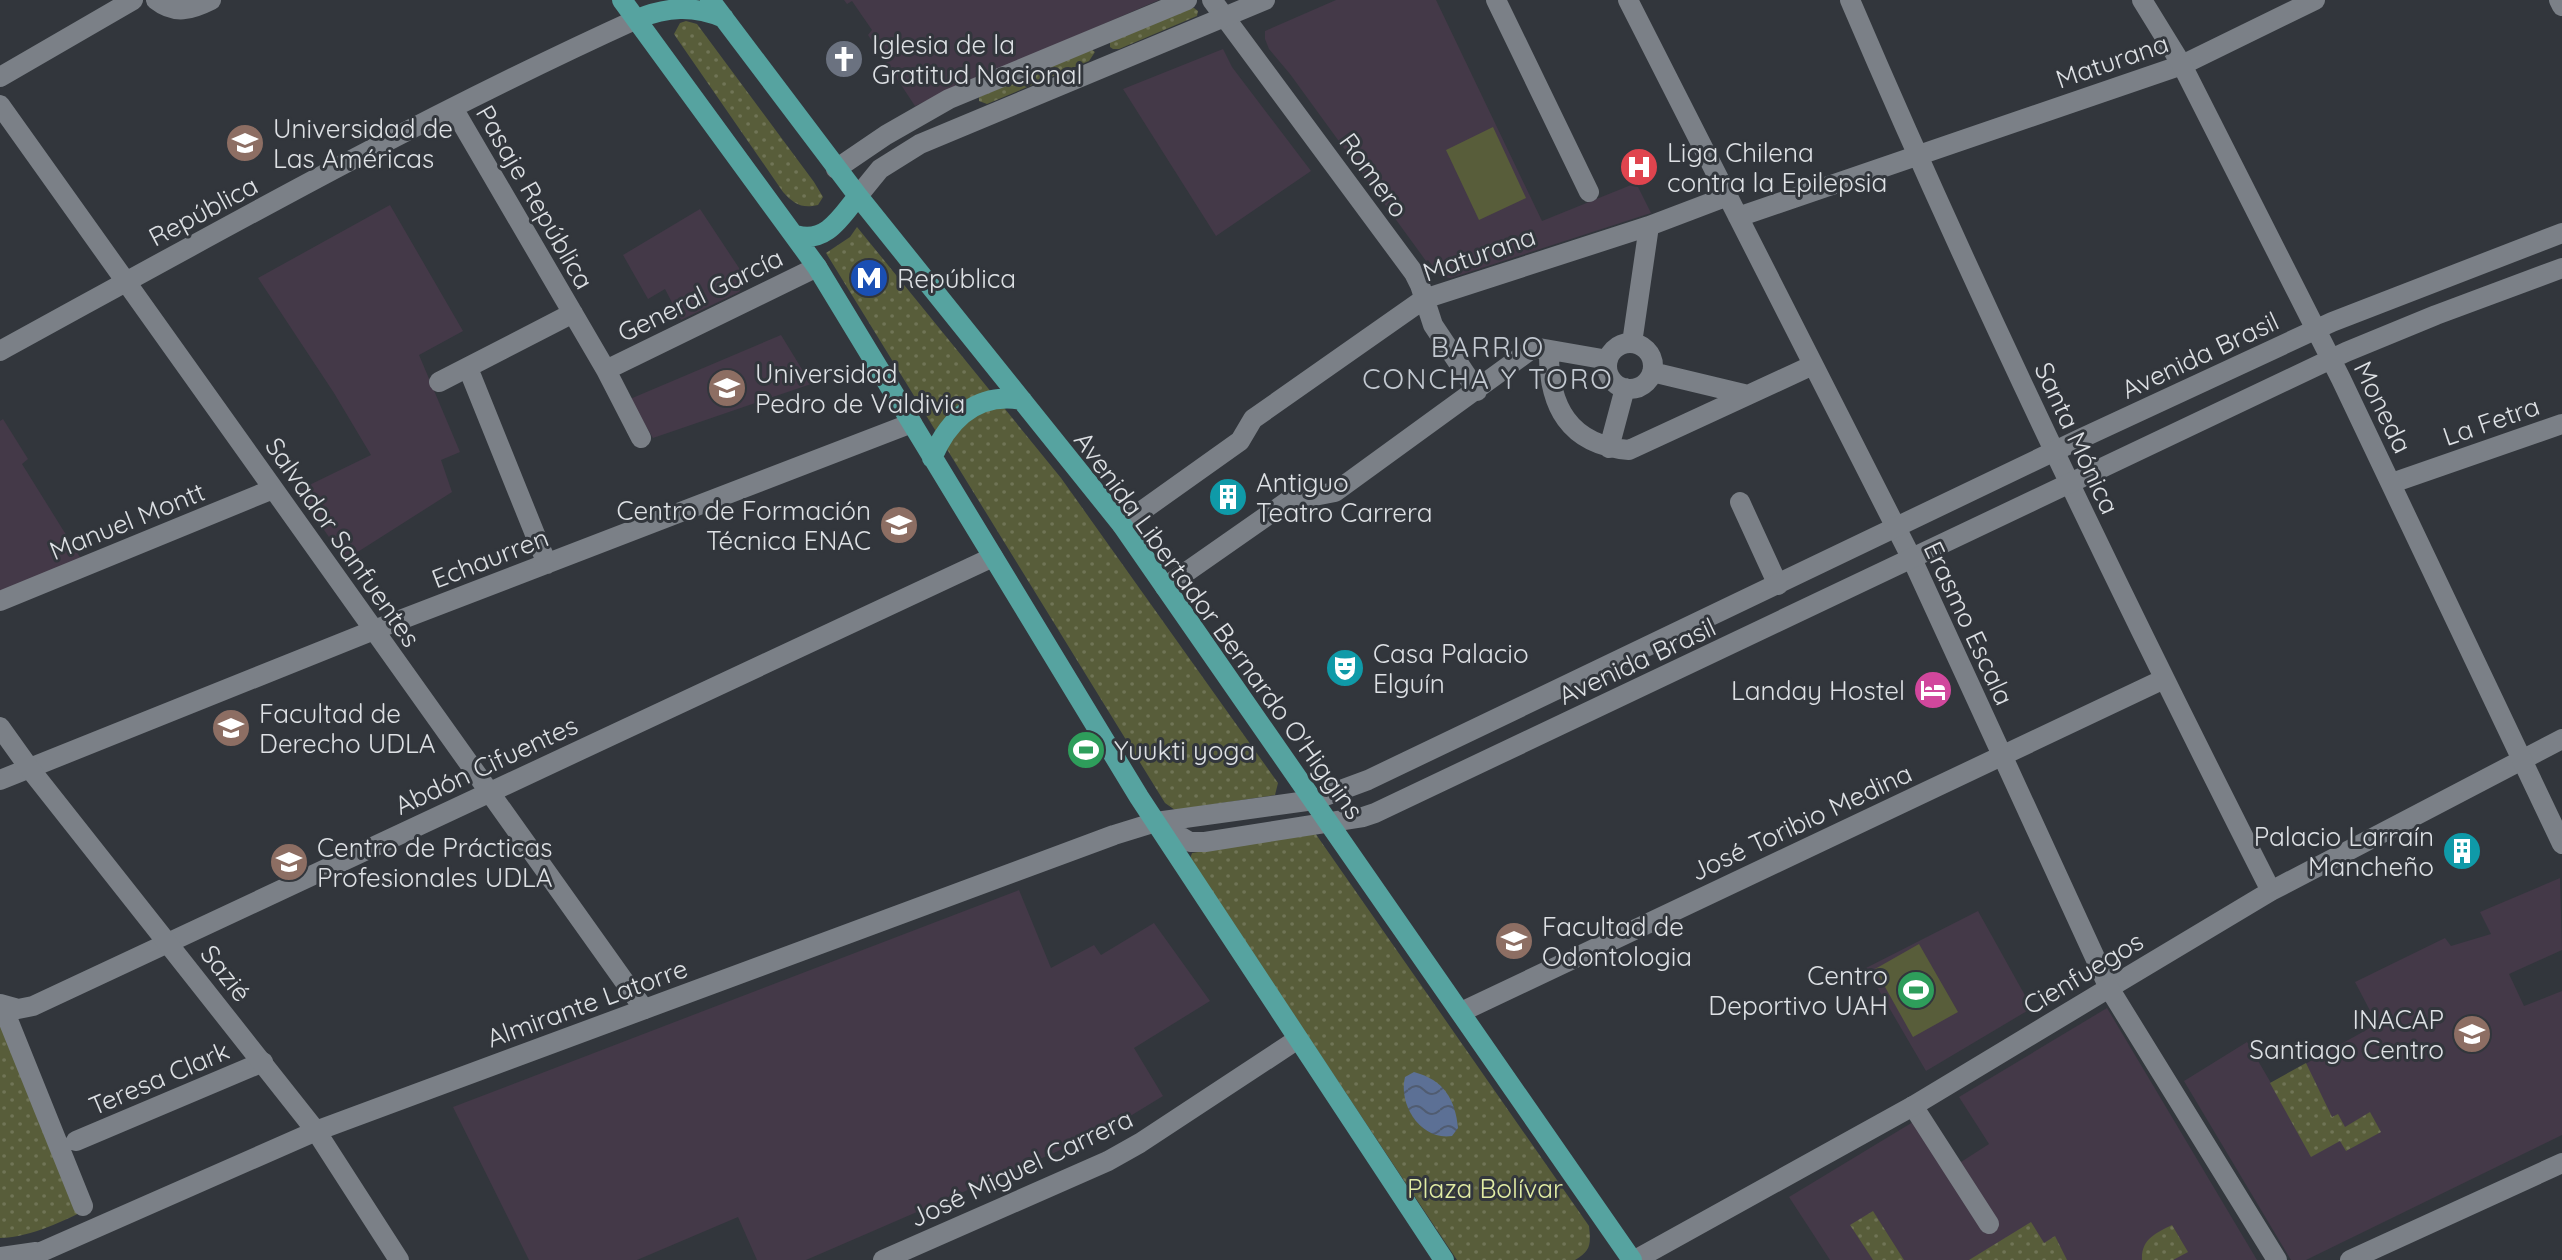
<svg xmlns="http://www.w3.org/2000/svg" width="2562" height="1260" viewBox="0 0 2562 1260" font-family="Quicksand,sans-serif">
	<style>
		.education { fill: #443948 }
		.green { fill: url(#green-dots) }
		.pitch { fill: #585d3a }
		.water { fill: url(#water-waves) }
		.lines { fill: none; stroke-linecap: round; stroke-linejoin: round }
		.street { stroke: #7b8087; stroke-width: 20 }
		.secondary { stroke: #7b8087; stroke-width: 20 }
		.primary { stroke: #56a3a0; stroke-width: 20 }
		.labels { text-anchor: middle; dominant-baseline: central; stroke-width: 6; stroke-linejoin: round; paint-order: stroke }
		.poi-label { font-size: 26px; fill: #dde0e4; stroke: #32363c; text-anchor: start }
		.street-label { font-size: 26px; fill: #dde0e4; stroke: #32363c }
		.park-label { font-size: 26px; fill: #e1eca4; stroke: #32363c }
		.neighbourhood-label { font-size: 28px; letter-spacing: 2px; fill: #c3c9d1; stroke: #32363c }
	</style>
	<defs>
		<pattern id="green-dots" width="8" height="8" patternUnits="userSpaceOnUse" patternTransform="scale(2)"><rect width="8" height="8" fill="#585d3a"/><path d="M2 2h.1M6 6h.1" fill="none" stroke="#707456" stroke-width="1.8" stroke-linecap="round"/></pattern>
		<pattern id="water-waves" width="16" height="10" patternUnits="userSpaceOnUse" patternTransform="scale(2)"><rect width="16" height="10" fill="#5c7095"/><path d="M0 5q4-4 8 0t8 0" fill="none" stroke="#505c71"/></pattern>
	</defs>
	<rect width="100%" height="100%" fill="#32363c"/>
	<path class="education" d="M844,0H1159L915,106L868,35L872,30L852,1L847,4Z
		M1336,0H1436L1542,221L1636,183L1651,213L1451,278L1441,277L1428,260L1426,261L1290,74L1269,49L1265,39V31Z
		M1223,49L1232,67L1311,171L1216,236L1123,89Z
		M390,205L463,331L419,355L460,452L441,460L452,492L345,560L297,491L371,455L334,393L258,278Z
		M700,209L743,274L744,285L739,292L681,320L665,289L648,299L623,255Z
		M781,335L811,384L653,438L630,399Z
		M3,419L28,459L22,464L83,562L0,595V421Z
		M2560,878L2562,950L2509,974L2524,1006L2562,991V1135L2306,1260H2291L2184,1081L2247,1042L2271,1083L2377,1024L2355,982L2445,938L2451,946L2491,934L2480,912Z
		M1019,890L1051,968L1094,945L1101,955L1154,923L1210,1001L1134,1048L1163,1096L1109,1129L806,1260H757L738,1217L637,1260H529L453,1107Z
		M1978,911L2032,1008L1926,1071L1866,968Z
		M2107,1008L2257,1260H1830L1789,1197L1913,1122L1947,1171L1989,1144L1959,1097Z"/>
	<path class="green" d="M1188,8H1194L1198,11L1197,16L1119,49H1113L1110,47V42Z
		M686,21L697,24L814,182L823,197L818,205C802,209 794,204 783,192L678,40L674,34L680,23Z
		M1091,49L1095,52L1089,61L987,104L979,101V97Z
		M857,227L1061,478L1278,783L1275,795L1175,810L1165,803L826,253L850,237Z
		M1315,833L1589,1226C1591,1244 1591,1251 1575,1260H1457L1190,859L1192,853Z
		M0,1026L24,1035L93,1207C64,1220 33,1237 0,1238Z
		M2306,1063L2332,1117L2338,1114L2345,1127L2370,1112L2381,1132L2346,1151L2340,1141L2311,1157L2270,1083Z
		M1873,1211L1904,1260H1873L1850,1225Z
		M2031,1222L2044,1243L2055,1236L2067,1260H1969Z
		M2172,1225L2188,1252L2173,1260H2142C2141,1239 2156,1233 2172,1225Z"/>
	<path class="pitch" d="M1493,127L1526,198L1479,220L1446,150Z
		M1919,944L1958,1012L1913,1037L1875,969Z"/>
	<path class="water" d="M1414,1072C1444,1080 1455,1099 1458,1128L1452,1136C1421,1141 1398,1105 1405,1077Z"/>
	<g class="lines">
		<path class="street" d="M156,0C175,15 191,10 211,0
			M1212,0L1414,273L1420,285L1433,325L1477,391
			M1496,0L1589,192
			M1628,0L1912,559L2109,988L2271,891L2562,739
			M1850,0C1979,302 2122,598 2271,891
			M0,77L133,0
			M0,105L644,1009
			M453,108L606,370L641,438
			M1738,217L2182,65L2315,0
			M1632,343L1649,226
			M1607 366a23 23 0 1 1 46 0a23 23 0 1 1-46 0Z
			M1549,350C1548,406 1569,445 1629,450L1813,365
			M0,351C210,236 419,118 637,19
			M468,368L547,564
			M606,370L817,267
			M1652,372L1748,395
			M439,382L573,313
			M1609,448L1625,388
			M2392,483L2562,424
			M1740,502L1778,585
			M1122,525L1240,441L1253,419L1424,299L1649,226L1728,196
			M1165,587L1288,501L1335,492L1529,351L1539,348L1608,360
			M0,601L273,489
			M0,780L374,630L912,423
			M0,1004L18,1009L33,1006L993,557
			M2,1005L83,1206
			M1461,1012L2164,679
			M1913,1106L1989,1224
			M76,1141L263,1062
			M883,1260L1108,1161L1140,1143L1298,1039"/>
		<path class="secondary" d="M2142,0L2182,65L2341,379L2562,844
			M2559,0L2562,6
			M836,169L886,135L949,99L1187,0
			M858,196L880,169L920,144L1265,0
			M0,727L30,769L316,1131L399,1260
			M1156,822L1190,842H1205L1363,817L1375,813L2346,352L2436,315L2562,268
			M0,1257L36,1252
			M23,1260L316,1131L1114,835L1156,822L1314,800L1368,780L2082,438L2332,322L2562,233
			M1635,1260L1913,1106L2109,988L2277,1260
			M2350,1260L2562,1163"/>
		<path class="primary" d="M622,0L817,267L1139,797L1444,1260
			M710,0L858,196L1122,525L1632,1260
			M637,19C667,7 693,5 724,18
			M796,235C826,244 841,217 858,196
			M932,458C949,419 977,392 1022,400"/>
	</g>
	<defs>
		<g id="church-disc" transform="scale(2)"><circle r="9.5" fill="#6b7280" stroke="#32363c"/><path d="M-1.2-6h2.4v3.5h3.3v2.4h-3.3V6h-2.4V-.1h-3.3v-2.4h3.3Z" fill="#fff"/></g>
		<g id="university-disc" transform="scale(2)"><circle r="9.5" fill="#8d6e63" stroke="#32363c"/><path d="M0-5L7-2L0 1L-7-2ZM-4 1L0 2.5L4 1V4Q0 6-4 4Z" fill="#fff"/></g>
		<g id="hospital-disc" transform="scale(2)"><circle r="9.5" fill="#e0444e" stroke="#32363c"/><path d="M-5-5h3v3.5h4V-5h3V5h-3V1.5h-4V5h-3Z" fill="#fff"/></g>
		<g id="metro-disc" transform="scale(2)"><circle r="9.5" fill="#1a4fb4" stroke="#32363c"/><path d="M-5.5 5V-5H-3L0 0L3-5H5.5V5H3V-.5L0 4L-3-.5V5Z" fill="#fff"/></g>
		<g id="building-disc" transform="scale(2)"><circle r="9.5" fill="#0f9aa8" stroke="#32363c"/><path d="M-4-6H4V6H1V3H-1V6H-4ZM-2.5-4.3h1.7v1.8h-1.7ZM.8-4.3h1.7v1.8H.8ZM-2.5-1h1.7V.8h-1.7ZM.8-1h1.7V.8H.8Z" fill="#fff"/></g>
		<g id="theatre-disc" transform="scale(2)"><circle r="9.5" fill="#0f9aa8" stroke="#32363c"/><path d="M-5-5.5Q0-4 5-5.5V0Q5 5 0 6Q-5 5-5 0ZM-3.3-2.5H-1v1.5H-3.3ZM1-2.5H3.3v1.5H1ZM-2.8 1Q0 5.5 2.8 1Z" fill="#fff"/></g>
		<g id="hotel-disc" transform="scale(2)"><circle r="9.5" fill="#d1479c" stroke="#32363c"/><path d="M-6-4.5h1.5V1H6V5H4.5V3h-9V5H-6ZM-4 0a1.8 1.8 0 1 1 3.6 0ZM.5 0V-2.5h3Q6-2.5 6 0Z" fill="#fff"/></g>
		<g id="stadium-disc" transform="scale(2)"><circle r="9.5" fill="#2e9e5b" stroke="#32363c"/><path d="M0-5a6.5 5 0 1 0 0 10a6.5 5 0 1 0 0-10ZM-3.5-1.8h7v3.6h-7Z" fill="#fff"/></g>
	</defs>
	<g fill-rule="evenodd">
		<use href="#church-disc" x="844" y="59"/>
		<use href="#university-disc" x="245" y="143"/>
		<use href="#hospital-disc" x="1639" y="167"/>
		<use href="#metro-disc" x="869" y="278"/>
		<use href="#university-disc" x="727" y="388"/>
		<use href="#building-disc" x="1228" y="497"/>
		<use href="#university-disc" x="899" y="525"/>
		<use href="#theatre-disc" x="1345" y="668"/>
		<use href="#hotel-disc" x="1933" y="690"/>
		<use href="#university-disc" x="231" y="728"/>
		<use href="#stadium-disc" x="1086" y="750"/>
		<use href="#building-disc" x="2462" y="851"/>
		<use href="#university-disc" x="289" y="862"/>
		<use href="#university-disc" x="1514" y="941"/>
		<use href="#stadium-disc" x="1916" y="990"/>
		<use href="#university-disc" x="2472" y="1034"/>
	</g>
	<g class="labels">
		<g class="poi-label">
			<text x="872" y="44">Iglesia de la<tspan x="872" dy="30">Gratitud Nacional</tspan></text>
			<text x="273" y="128">Universidad de<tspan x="273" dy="30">Las Américas</tspan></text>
			<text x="1667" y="152">Liga Chilena<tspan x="1667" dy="30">contra la Epilepsia</tspan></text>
			<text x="897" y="278">República</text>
			<text x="755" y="373">Universidad<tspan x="755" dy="30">Pedro de Valdivia</tspan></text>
			<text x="1256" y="482">Antiguo<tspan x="1256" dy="30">Teatro Carrera</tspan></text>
			<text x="871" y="510" text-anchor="end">Centro de Formación<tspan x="871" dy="30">Técnica ENAC</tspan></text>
			<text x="1373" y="653">Casa Palacio<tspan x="1373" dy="30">Elguín</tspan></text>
			<text x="1905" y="690" text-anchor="end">Landay Hostel</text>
			<text x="259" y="713">Facultad de<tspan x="259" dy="30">Derecho UDLA</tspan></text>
			<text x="1114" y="750">Yuukti yoga</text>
			<text x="2434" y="836" text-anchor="end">Palacio Larraín<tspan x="2434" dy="30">Mancheño</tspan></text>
			<text x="317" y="847">Centro de Prácticas<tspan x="317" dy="30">Profesionales UDLA</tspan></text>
			<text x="1542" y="926">Facultad de<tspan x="1542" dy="30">Odontologia</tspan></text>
			<text x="1888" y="975" text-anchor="end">Centro<tspan x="1888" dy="30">Deportivo UAH</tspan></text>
			<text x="2444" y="1019" text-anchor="end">INACAP<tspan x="2444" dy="30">Santiago Centro</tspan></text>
		</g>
		<g class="street-label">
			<text transform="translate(2112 61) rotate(-19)">Maturana</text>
			<text transform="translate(1374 175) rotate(54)">Romero</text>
			<text transform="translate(535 197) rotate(60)">Pasaje República</text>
			<text transform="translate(203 211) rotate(-28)">República</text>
			<text transform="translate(1479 254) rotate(-19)">Maturana</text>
			<text transform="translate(700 295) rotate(-26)">General García</text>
			<text transform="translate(2200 355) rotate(-25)">Avenida Brasil</text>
			<text transform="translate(2383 407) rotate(64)">Moneda</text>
			<text transform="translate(2491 421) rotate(-19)">La Fetra</text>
			<text transform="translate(2077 438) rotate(65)">Santa Mónica</text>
			<text transform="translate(127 521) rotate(-22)">Manuel Montt</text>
			<text transform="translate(343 542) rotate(55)">Salvador Sanfuentes</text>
			<text transform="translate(490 558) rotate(-21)">Echaurren</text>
			<text transform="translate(1969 623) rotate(65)">Erasmo Escala</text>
			<text transform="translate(1219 625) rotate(54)">Avenida Libertador Bernardo O'Higgins</text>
			<text transform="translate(1637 661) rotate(-25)">Avenida Brasil</text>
			<text transform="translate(486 765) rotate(-25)">Abdón Cifuentes</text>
			<text transform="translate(1801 822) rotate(-25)">José Toribio Medina</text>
			<text transform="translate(226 973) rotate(52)">Sazié</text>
			<text transform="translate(2083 973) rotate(-31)">Cienfuegos</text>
			<text transform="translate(587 1003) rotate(-20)">Almirante Latorre</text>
			<text transform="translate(159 1078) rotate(-23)">Teresa Clark</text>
			<text transform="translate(1021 1168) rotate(-25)">José Miguel Carrera</text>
		</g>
		<g class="park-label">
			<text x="1485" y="1188">Plaza Bolívar</text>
		</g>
		<g class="neighbourhood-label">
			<text x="1488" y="346">BARRIO<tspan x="1488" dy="32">CONCHA Y TORO</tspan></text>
		</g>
	</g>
</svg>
